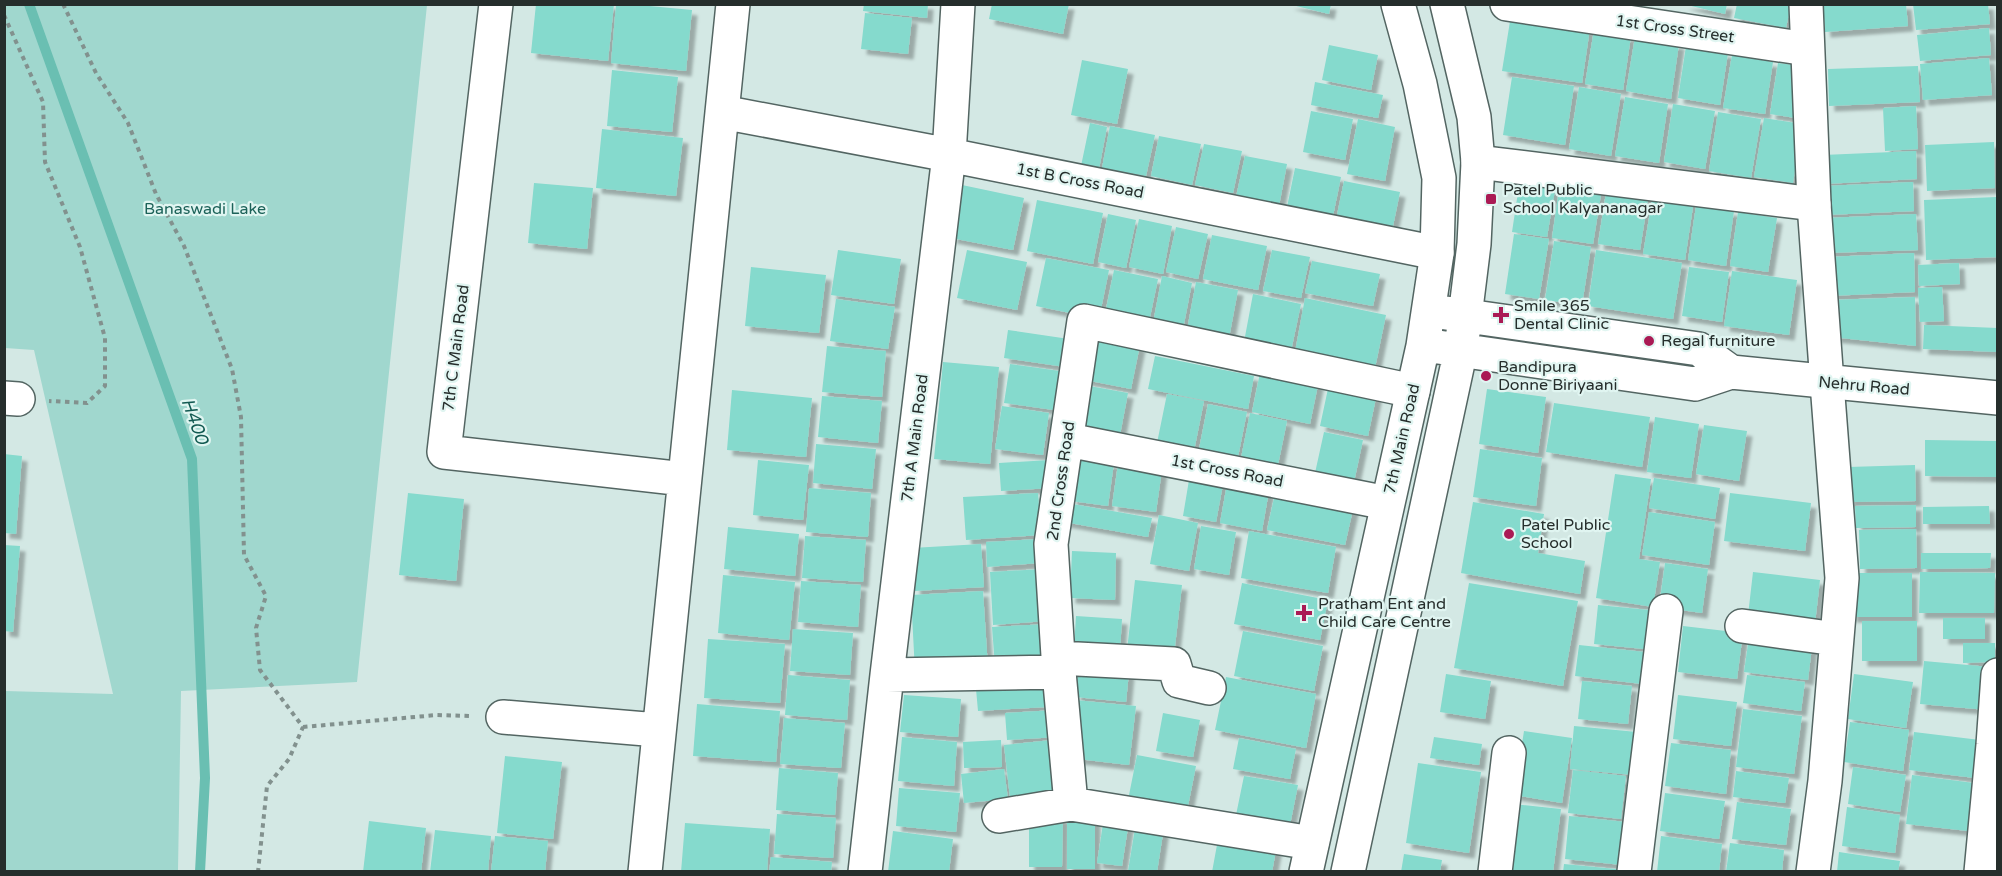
<svg xmlns="http://www.w3.org/2000/svg" width="2002" height="876" viewBox="0 0 2002 876" font-family="'Varela Round',sans-serif">
	<style>
		.green { fill: #a0d7ce }
		.lines { fill: none; stroke-linecap: round; stroke-linejoin: round }
		.stream { stroke: #6abfb2; stroke-width: 10 }
		.building { fill: #85dacd; filter: url(#shadow) }
		.street-casing { stroke: #536562; stroke-width: 36 }
		.secondary-casing { stroke: #536562; stroke-width: 36 }
		.path { stroke: #82918e; stroke-width: 4; stroke-dasharray: 4.5 4.5; stroke-linecap: butt }
		.street { stroke: #fff; stroke-width: 33 }
		.secondary { stroke: #fff; stroke-width: 33 }
		.poi-dot { fill: #aa1a54; stroke: #e0f5f1; stroke-width: 2 }
		.labels { text-anchor: middle; dominant-baseline: central; stroke-width: 4.5; stroke-linejoin: round; paint-order: stroke }
		.street-label { font-size: 16px; fill: #262e2c; stroke: #e0f5f1 }
		.poi-label { font-size: 16px; fill: #262e2c; stroke: #e0f5f1; text-anchor: start }
		.park-label { font-size: 16px; fill: #1c6259; stroke: #e0f5f1 }
		.water-label { font-size: 18px; font-style: italic; fill: #125a52; stroke: #e0f5f1 }
	</style>
	<defs>
		<filter id="shadow"><feDropShadow dx="5.5" dy="5.5" stdDeviation="1.5" flood-color="#0004"/></filter>
	</defs>
	<rect width="100%" height="100%" fill="#d3e8e4"/>
	<path class="green" d="M5,4L427,5L357,682L181,691L178,871H5V691L113,694L34,350L5,348Z"/>
	<g class="lines">
		<path class="stream" d="M29,4L192,459L205,778L200,872"/>
	</g>
	<path class="building" d="M536,4H614L608,61L531,53Z
		M864,4H928L927,18L863,11Z
		M992,4H1069L1063,34L989,19Z
		M1288,4H1331L1329,14Z
		M1683,4H1727L1725,14Z
		M1737,4H1791L1786,28L1734,18Z
		M1823,4H1906L1908,26L1825,32Z
		M1913,4H1988L1990,24L1916,30Z
		M616,5H639L692,10L686,71L611,63Z
		M865,13L912,18L908,54L861,49Z
		M1511,15L1590,28L1582,83L1502,71Z
		M1989,28L1991,55L1920,61L1917,35Z
		M1594,30L1631,36L1623,90L1585,84Z
		M1635,37L1679,44L1671,99L1626,91Z
		M1329,45L1378,55L1371,90L1322,80Z
		M1686,46L1728,53L1720,105L1678,98Z
		M1732,55L1773,62L1765,114L1723,108Z
		M1989,58L1992,95L1923,100L1920,64Z
		M1082,60L1128,69L1117,124L1071,115Z
		M1778,63L1802,66V119L1770,114Z
		M1918,66L1920,102L1829,106L1828,69Z
		M612,70L678,77L672,132L607,126Z
		M1512,77L1574,86L1565,145L1503,135Z
		M1315,82L1383,95L1378,118L1311,105Z
		M1579,87L1621,94L1611,156L1569,149Z
		M1625,97L1668,104L1659,163L1615,156Z
		M1673,104L1715,111L1705,169L1664,162Z
		M1916,106L1918,149L1885,151L1883,108Z
		M1311,111L1353,119L1345,160L1303,152Z
		M1718,112L1761,119L1751,178L1709,171Z
		M1764,118L1802,124L1793,183L1754,177Z
		M1358,119L1395,127L1385,181L1347,174Z
		M1090,123L1107,127L1099,169L1081,166Z
		M1110,126L1155,135L1146,176L1102,168Z
		M602,129L683,138L676,196L596,188Z
		M1159,136L1201,144L1192,185L1151,176Z
		M1994,142L1995,188L1927,191L1925,145Z
		M1204,144L1242,151L1233,193L1195,185Z
		M1916,151L1917,179L1824,184L1823,155Z
		M1245,156L1287,164L1279,206L1236,197Z
		M1295,168L1341,177L1333,216L1287,207Z
		M1521,172L1557,178L1547,237L1512,232Z
		M1561,176L1603,182L1593,244L1552,238Z
		M1344,181L1400,192L1392,231L1336,220Z
		M1913,182L1914,211L1826,215L1824,186Z
		M534,183L593,188L587,249L528,243Z
		M962,185L1024,198L1013,250L951,238Z
		M1607,186L1649,193L1640,250L1598,244Z
		M1653,194L1694,200L1685,260L1643,254Z
		M1996,197L1998,257L1926,260L1924,200Z
		M1037,200L1103,213L1093,264L1027,251Z
		M1696,206L1734,211L1726,266L1688,260Z
		M1738,212L1777,218L1768,272L1730,266Z
		M1108,214L1136,220L1126,268L1098,262Z
		M1916,214L1918,250L1827,253L1826,218Z
		M1139,219L1172,226L1163,274L1129,267Z
		M1176,227L1208,234L1198,279L1166,272Z
		M1514,234L1549,239L1539,299L1505,294Z
		M1212,235L1267,246L1258,290L1203,279Z
		M1554,241L1591,247L1582,305L1545,300Z
		M838,250L901,259L894,304L831,295Z
		M967,250L1027,262L1017,310L957,298Z
		M1272,250L1310,257L1301,298L1263,291Z
		M1596,250L1682,263L1673,319L1588,306Z
		M1914,253L1915,292L1829,296L1828,257Z
		M1046,258L1109,270L1099,319L1036,306Z
		M1312,261L1380,274L1373,306L1305,293Z
		M1959,263L1960,284L1919,286L1918,265Z
		M751,267L826,275L819,333L745,326Z
		M1689,267L1729,272L1722,322L1682,316Z
		M1114,270L1158,279L1149,322L1105,314Z
		M1732,271L1797,280L1789,335L1724,326Z
		M1162,276L1192,283L1183,329L1153,323Z
		M1196,282L1238,290L1229,338L1187,330Z
		M1942,287L1944,321L1920,322L1918,288Z
		M1253,294L1301,304L1291,351L1244,342Z
		M1915,297L1916,346L1831,337L1830,300Z
		M1305,298L1386,315L1375,368L1295,352Z
		M836,299L895,307L888,349L830,341Z
		M1924,325L1998,328V352L1923,349Z
		M1008,330L1069,339L1065,367L1004,358Z
		M1089,335L1140,345L1131,389L1080,379Z
		M827,346L886,351L882,397L822,392Z
		M1155,356L1254,376L1248,409L1148,389Z
		M943,362L999,367L990,464L934,459Z
		M1010,364L1067,372L1061,411L1004,403Z
		M1261,368L1319,380L1310,424L1252,412Z
		M1329,384L1377,393L1368,436L1320,426Z
		M1084,385L1128,393L1120,435L1076,426Z
		M1487,389L1546,397L1538,453L1479,444Z
		M732,390L812,398L806,457L727,450Z
		M1167,394L1204,401L1194,451L1157,443Z
		M822,396L882,401L878,443L818,437Z
		M1554,403L1650,417L1642,467L1546,452Z
		M1208,404L1247,412L1238,457L1199,449Z
		M1002,406L1049,413L1043,455L995,449Z
		M1250,413L1287,421L1278,465L1241,458Z
		M1655,417L1699,424L1691,478L1647,472Z
		M1704,425L1747,431L1739,481L1696,474Z
		M1324,432L1363,440L1354,482L1315,473Z
		M1925,440L1998,441V477L1925,476Z
		M816,444L876,449L872,489L813,483Z
		M1480,449L1542,458L1536,506L1473,497Z
		M4,454L22,456L16,534L4,533Z
		M1077,457L1114,463L1108,506L1071,501Z
		M758,460L809,465L803,520L753,515Z
		M1050,460L1052,488L1001,491L999,463Z
		M1118,464L1162,470L1156,512L1112,506Z
		M1915,465L1916,501L1848,502V467Z
		M1190,474L1224,479L1216,522L1183,516Z
		M1615,474L1651,479L1639,559L1660,562L1653,607L1596,598Z
		M1654,478L1720,488L1715,519L1649,508Z
		M1227,484L1269,491L1262,531L1220,523Z
		M809,488L871,493L868,537L806,532Z
		M1276,489L1354,505L1345,545L1267,530Z
		M408,493L464,499L456,581L399,575Z
		M1038,493L1041,535L966,540L963,497Z
		M1730,493L1811,503L1805,551L1724,541Z
		M1473,502L1544,514L1538,553L1585,561L1580,594L1461,573Z
		M1067,503L1152,518L1148,537L1064,522Z
		M1916,505V527L1856,528L1855,506Z
		M1989,506L1990,524H1923V507Z
		M1649,512L1715,522L1709,565L1642,555Z
		M1159,515L1198,523L1189,571L1150,564Z
		M1201,526L1236,532L1229,575L1194,569Z
		M728,527L799,534L795,576L724,569Z
		M1916,529L1917,568L1860,569L1859,530Z
		M1249,531L1336,547L1328,593L1241,578Z
		M805,536L866,540L863,582L802,578Z
		M1039,539L1040,563L987,567L986,542Z
		M981,544L984,587L915,591L912,548Z
		M4,545L20,546L13,632L4,631Z
		M1072,551L1116,553L1115,600L1070,598Z
		M1921,553H1991L1990,568L1921,569Z
		M1665,563L1708,569L1702,613L1659,607Z
		M1043,569L1046,621L993,625L990,572Z
		M1753,572L1820,580L1814,632L1747,624Z
		M1920,572L1995,573L1994,613H1919Z
		M1851,573H1912V617H1851Z
		M723,575L795,582L789,640L718,633Z
		M1135,580L1182,585L1174,655L1127,650Z
		M801,581L861,585L858,627L798,622Z
		M1242,583L1328,600L1320,640L1234,624Z
		M1469,583L1578,601L1563,686L1454,668Z
		M983,591L988,668L915,672L911,595Z
		M1598,605L1649,610L1644,649L1594,644Z
		M1076,616L1122,619L1120,650L1074,648Z
		M1943,618H1985V639H1943Z
		M1862,621H1917V661H1862Z
		M1049,624L1051,663L995,666L992,627Z
		M1683,626L1743,633L1737,679L1678,672Z
		M793,629L853,633L850,675L790,671Z
		M1750,630L1813,638L1808,680L1744,672Z
		M1243,631L1323,646L1314,691L1234,676Z
		M708,639L785,644L780,703L704,698Z
		M1963,643H1995V662L1963,663Z
		M1579,645L1645,652L1642,684L1575,676Z
		M1924,661L1990,667L1987,710L1920,704Z
		M1079,666L1129,672L1126,702L1075,697Z
		M1446,674L1491,681L1485,719L1440,712Z
		M1854,674L1913,682L1906,728L1848,719Z
		M788,675L850,680L847,720L785,715Z
		M1747,675L1805,682L1801,711L1743,703Z
		M1226,677L1316,694L1306,748L1215,730Z
		M1582,681L1632,686L1628,724L1578,719Z
		M1046,686L1047,707L978,711L976,689Z
		M904,695L961,699L958,737L900,732Z
		M1678,695L1737,702L1731,746L1673,739Z
		M1075,700L1136,706L1129,765L1069,758Z
		M697,704L780,711L776,762L693,756Z
		M1743,709L1802,716L1794,774L1736,767Z
		M1056,710L1058,737L1007,740L1005,713Z
		M1163,713L1200,720L1193,757L1156,751Z
		M784,718L845,723L841,768L780,764Z
		M1850,722L1909,730L1903,771L1844,762Z
		M1574,726L1637,732L1633,775L1570,769Z
		M1524,731L1572,738L1562,803L1514,795Z
		M1914,732L1980,740L1975,778L1909,770Z
		M902,737L957,742L954,786L898,781Z
		M1434,737L1482,744L1479,765L1430,758Z
		M1239,738L1296,749L1290,779L1233,769Z
		M1001,740L1002,767L964,768L963,742Z
		M1052,740L1060,801L1011,806L1004,745Z
		M1671,743L1731,750L1726,794L1665,786Z
		M1137,755L1196,766L1187,811L1128,800Z
		M505,756L562,762L553,839L497,833Z
		M1418,763L1481,772L1469,853L1406,843Z
		M1853,767L1906,775L1900,812L1848,804Z
		M779,768L838,773L835,815L776,810Z
		M1004,769L1008,799L964,803L961,774Z
		M1573,770L1626,776L1621,819L1568,813Z
		M1736,771L1789,778L1785,803L1733,797Z
		M1912,775L1974,783L1968,831L1906,824Z
		M1244,776L1298,785L1290,825L1236,815Z
		M899,788L960,793L956,832L896,826Z
		M1665,793L1725,801L1719,839L1660,831Z
		M1737,802L1791,809L1786,845L1732,839Z
		M1514,804L1561,809L1553,872H1506Z
		M1847,807L1900,815L1895,853L1842,846Z
		M777,814L836,818L833,858L774,854Z
		M1067,816H1095V869H1067Z
		M1569,816L1626,822L1622,865L1565,859Z
		M1029,817H1063L1062,867H1029Z
		M1104,817L1129,821L1122,866L1097,863Z
		M369,821L426,828L421,872H363Z
		M1136,822L1164,827L1157,872L1128,871Z
		M685,823L770,829L767,872H681Z
		M435,830L491,836L488,872H430Z
		M893,831L953,839L949,872H888Z
		M1219,834L1277,845L1272,872H1212Z
		M495,836L548,841L545,872H491Z
		M1661,836L1722,844L1719,872H1657Z
		M1730,843L1784,850L1782,872H1726Z
		M1839,852L1900,861L1898,872H1837Z
		M1404,854L1442,860L1440,872H1401Z
		M771,857L832,862L831,872H769Z
		M1564,864L1626,870V872H1563Z"/>
	<g class="lines">
		<g class="street-casing">
			<path id="street" d="M496,4L444,452L684,479
				M1507,4L1807,49
				M722,112L949,155L1437,253
				M1478,162L1814,204
				M4,398L18,399
				M1068,440L1387,503
				M1742,626L1836,639
				M1058,658L1174,664L1179,681L1209,688
				M887,675L1059,672
				M503,717L658,730
				M1071,804L1059,672L1051,544L1084,321L1413,391
				M999,816L1071,804L1312,843
				M645,872L733,4
				M865,872L887,675L949,155L958,4
				M1495,872L1509,753
				M1634,872L1666,611
				M1813,872L1825,781L1842,578L1827,383
				M1981,872L1993,745L1998,675"/>
		</g>
		<g class="secondary-casing">
			<path id="secondary" d="M1806,4L1814,204L1827,383
				M1446,313L1699,349L1731,372
				M1438,347L1695,384L1731,372L1998,398
				M1306,872L1413,391L1423,346L1437,253L1439,178L1420,84L1398,4
				M1348,872L1461,349L1474,244L1478,162L1474,117L1447,4"/>
		</g>
		<path class="path" d="M63,4L96,73L128,123L156,194L184,246L232,369L241,417L244,555L266,596L256,628L260,670L303,727L289,759L267,786L258,872
			M4,15L43,102L45,162L80,247L105,338V386L87,403L49,401
			M303,727L437,715L469,716"/>
		<use href="#street" class="street"/>
		<use href="#secondary" class="secondary"/>
	</g>
	<g class="poi-dot">
		<rect x="1485" y="193" width="12" height="12" rx="3"/>
		<path d="M1498 306h6v6h6v6h-6v6h-6v-6h-6v-6h6z"/>
		<circle cx="1649" cy="341" r="6"/>
		<circle cx="1486" cy="376" r="6"/>
		<circle cx="1509" cy="534" r="6"/>
		<path d="M1301 604h6v6h6v6h-6v6h-6v-6h-6v-6h6z"/>
	</g>
	<g class="labels">
		<g class="street-label">
			<text transform="translate(1675 29) rotate(8)">1st Cross Street</text>
			<text transform="translate(1080 181) rotate(11)">1st B Cross Road</text>
			<text transform="translate(456 348) rotate(-83)">7th C Main Road</text>
			<text transform="translate(1864 386) rotate(5)">Nehru Road</text>
			<text transform="translate(915 438) rotate(-83)">7th A Main Road</text>
			<text transform="translate(1402 439) rotate(-77)">7th Main Road</text>
			<text transform="translate(1227 471) rotate(11)">1st Cross Road</text>
			<text transform="translate(1061 481) rotate(-82)">2nd Cross Road</text>
		</g>
		<g class="poi-label">
			<text x="1503" y="190">Patel Public<tspan x="1503" dy="18">School Kalyananagar</tspan></text>
			<text x="1514" y="306">Smile 365<tspan x="1514" dy="18">Dental Clinic</tspan></text>
			<text x="1661" y="341">Regal furniture</text>
			<text x="1498" y="367">Bandipura<tspan x="1498" dy="18">Donne Biriyaani</tspan></text>
			<text x="1521" y="525">Patel Public<tspan x="1521" dy="18">School</tspan></text>
			<text x="1318" y="604">Pratham Ent and<tspan x="1318" dy="18">Child Care Centre</tspan></text>
		</g>
		<g class="park-label">
			<text x="205" y="209">Banaswadi Lake</text>
		</g>
		<g class="water-label">
			<text transform="translate(195 421) rotate(70)">H400</text>
		</g>
	</g>
	<rect width="2002" height="876" fill="none" stroke="#262e2c" stroke-width="12"/>
</svg>
